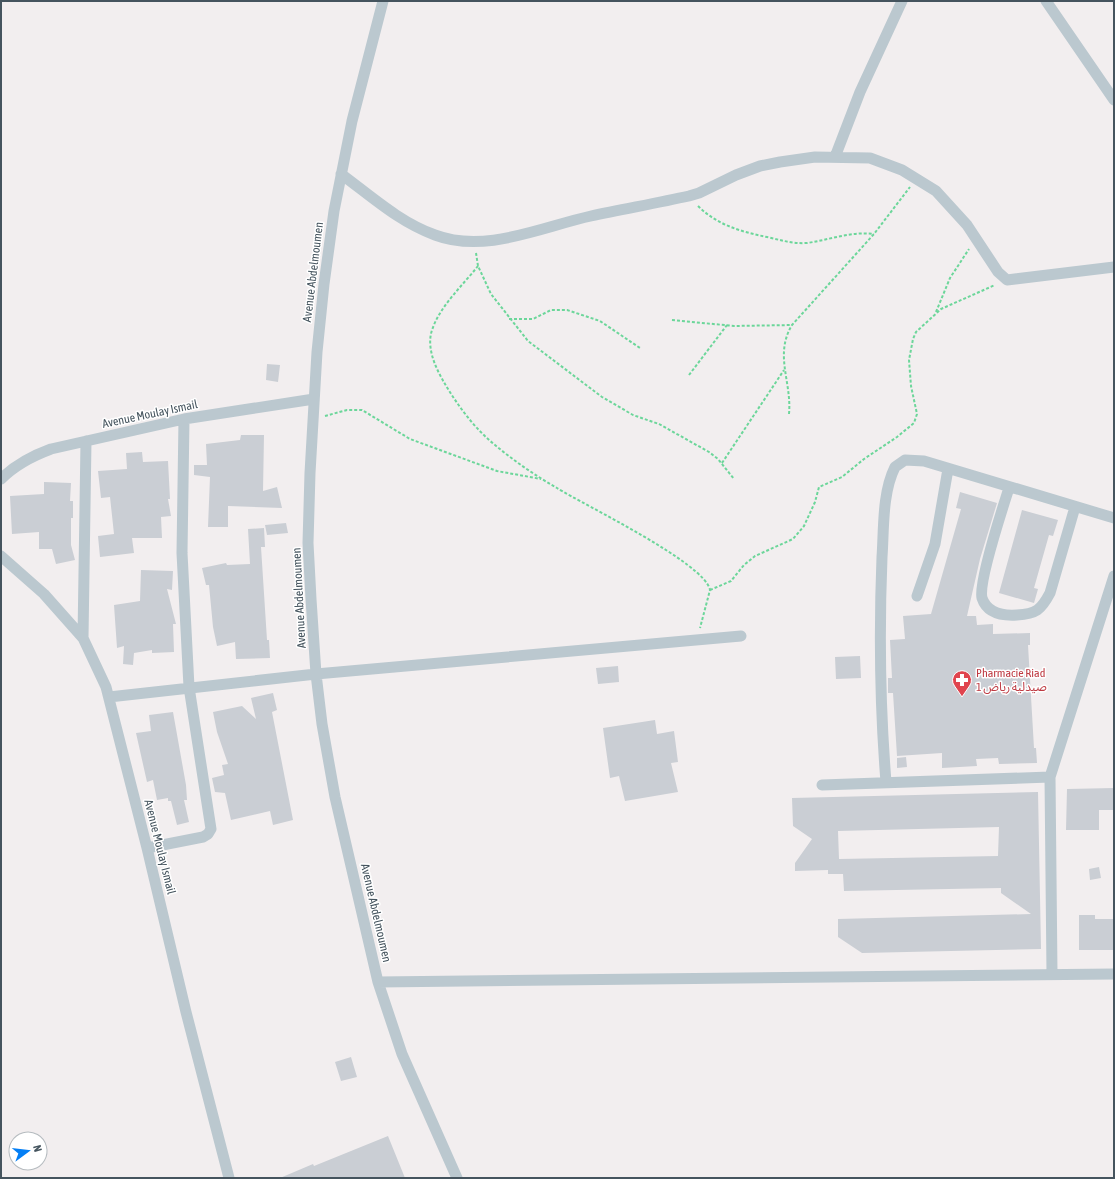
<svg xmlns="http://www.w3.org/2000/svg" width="1115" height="1179" viewBox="0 0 1115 1179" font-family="'Asap Condensed','Noto Sans Arabic',sans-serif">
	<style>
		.building { fill: #caced4; fill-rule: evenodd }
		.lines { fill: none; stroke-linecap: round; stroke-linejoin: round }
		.path { stroke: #6cd69a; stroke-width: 2; stroke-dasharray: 3 2; stroke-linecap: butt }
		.street { stroke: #bbc8cf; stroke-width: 11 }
		.labels { text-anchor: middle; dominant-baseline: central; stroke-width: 3; stroke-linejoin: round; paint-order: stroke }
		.street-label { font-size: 12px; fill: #45545e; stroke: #fff }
		.health-label { font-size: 12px; fill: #be3a42; stroke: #fff; text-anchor: start }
	</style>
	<rect width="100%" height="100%" fill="#f2eeef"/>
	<path class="building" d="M267,364L280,365L278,382L266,380Z
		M241,435H264L263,491L277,487L282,508L228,506V527H208L210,477L194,475V465H207L206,444L240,440Z
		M142,452L143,462L168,461L170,499H168L171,516L161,517L162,538H132L134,553L100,557L98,536L114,534L110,497L101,498L98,471L127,469L126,453Z
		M44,482L71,483L70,501H73V518H71V545L75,560L56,564L52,549H39V532L12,534L10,496L44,494Z
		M960,492L997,503L980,559L967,616H976L977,625L993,624V634L1030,633V645H1028L1034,748H1036L1037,763L999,764L998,758L976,759L977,766L942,768V753L897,756L893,693H888V678H892L890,640L905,639L903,616L931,614L961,509L956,508Z
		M1022,510L1058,520L1053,536L1049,535L1034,588L1038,589L1034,603L999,593Z
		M286,523L288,533L267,535L265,525Z
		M264,528L265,547H261L267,640H269L270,658L236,659L235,642L217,646L213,627L209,585H206L202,568L226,563L227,565L250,564L248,529Z
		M141,570L173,571L172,590L167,589L176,624H173L174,652L152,653V650L134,653L133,665L123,664L124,646L117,648L114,605L140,601Z
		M860,656L861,678L836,679L835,657Z
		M618,666L619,682L598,684L596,668Z
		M273,693L277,710L272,712L293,820L273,825L270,811L231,820L225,793L215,792L212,778L224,775L222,765L228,764L217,732L213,712L242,706L256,719L251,698Z
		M173,712L186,785L187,800H184L189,822L177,825L171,801H168V798L157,800L153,780L147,782L136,733L151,731L149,715Z
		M655,720L657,734L674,731L678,762L671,763L678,792L625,801L619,776L610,778L603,728Z
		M906,757L907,767L897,768V758Z
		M1114,788V810H1099V830H1066L1067,789Z
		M1038,792L1041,949L862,953L838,937V919L1031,914L1001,893V888L844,891L843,874H828V870L795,871V863L812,839L793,826L792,798ZM999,827L998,856L839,859L838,831Z
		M1099,867L1101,878L1090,880L1089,869Z
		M1079,915H1095V919H1114V950H1079Z
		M351,1057L357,1077L341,1081L335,1062Z
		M388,1136L405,1178H280L313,1164L314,1166Z"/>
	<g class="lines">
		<path class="path" d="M698,206C717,225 742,232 767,237C781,240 792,244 807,243C829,240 851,231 874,234
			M476,253L478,266L491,294L528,341L602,397L633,415L659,424L709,452L718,459L734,479
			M478,266C463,285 440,306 432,330C426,348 436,369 445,384C458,406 475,429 495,445C514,461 536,476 557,488C584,505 705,563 710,590L700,628
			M936,312L950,278L969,249
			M509,319H533L551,310H567L600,321L640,348
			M672,320L734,326L792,325
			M689,375L727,325
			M789,414C792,382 774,355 792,325L874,234L910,187
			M325,416L347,410H362L410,439L497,471L541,479
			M722,463L784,370
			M710,590L731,581L744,565L755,556L793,539L804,526L815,502L819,487L842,477L864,459L897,437L914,423L917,414L911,386L909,360L913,339L916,332L941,309L995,285"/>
		<path class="street" d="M383,1L352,121L334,211L324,284L317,352L310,473L308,543L311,599L316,674L322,724L335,797L378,982L402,1054L457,1178
			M1046,1L1114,100
			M835,157L860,92L902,1
			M341,174C371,196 399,222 435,235C485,254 541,227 591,216C624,209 657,203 689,196L699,193L736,175L760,166L780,162L815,157L870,158L902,170L936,191L967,225L998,272L1007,280L1114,267
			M1,479C15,465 32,456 51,449L184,419L314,399
			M1009,488C1003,507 978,582 982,598C987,613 1002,616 1017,615C1036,614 1041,610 1050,593L1075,507
			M1,556L44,594L83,638L106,687L147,848L186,1012L229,1178
			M917,596L935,544L948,469
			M83,638L86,441
			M109,697L316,674L741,636
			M886,782C880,707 879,632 882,557C884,529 882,493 895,467L905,460L924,461L1114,518
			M822,785L1050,777
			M147,848L203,837L208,834L211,829L189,687L182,553L184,419
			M1052,974L1050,777L1114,576
			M378,982L1114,974"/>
	</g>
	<defs>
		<g id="pharmacy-pin" transform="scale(1)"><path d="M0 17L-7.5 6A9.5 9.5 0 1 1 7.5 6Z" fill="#e0444e" stroke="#fff"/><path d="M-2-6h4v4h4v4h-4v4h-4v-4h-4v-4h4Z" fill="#fff"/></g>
	</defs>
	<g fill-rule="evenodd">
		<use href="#pharmacy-pin" x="962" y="680"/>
	</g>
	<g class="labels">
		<g class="street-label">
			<text transform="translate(313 272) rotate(-83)">Avenue Abdelmoumen</text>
			<text transform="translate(150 414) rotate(-12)">Avenue Moulay Ismail</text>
			<text transform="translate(299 598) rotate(-93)">Avenue Abdelmoumen</text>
			<text transform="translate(160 847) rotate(76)">Avenue Moulay Ismail</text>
			<text transform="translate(376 913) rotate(77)">Avenue Abdelmoumen</text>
		</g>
		<g class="health-label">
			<text x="976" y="673">Pharmacie Riad<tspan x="976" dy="14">1 صيدلية رياض</tspan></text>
		</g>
	</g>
	<rect width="1115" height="1179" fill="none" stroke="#45545e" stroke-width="4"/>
	<g transform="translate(28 1151) rotate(75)"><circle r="19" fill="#ffffff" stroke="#b5bbbf"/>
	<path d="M0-3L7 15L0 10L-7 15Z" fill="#057ff5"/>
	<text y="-6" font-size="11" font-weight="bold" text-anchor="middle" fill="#45545e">N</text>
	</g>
</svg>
